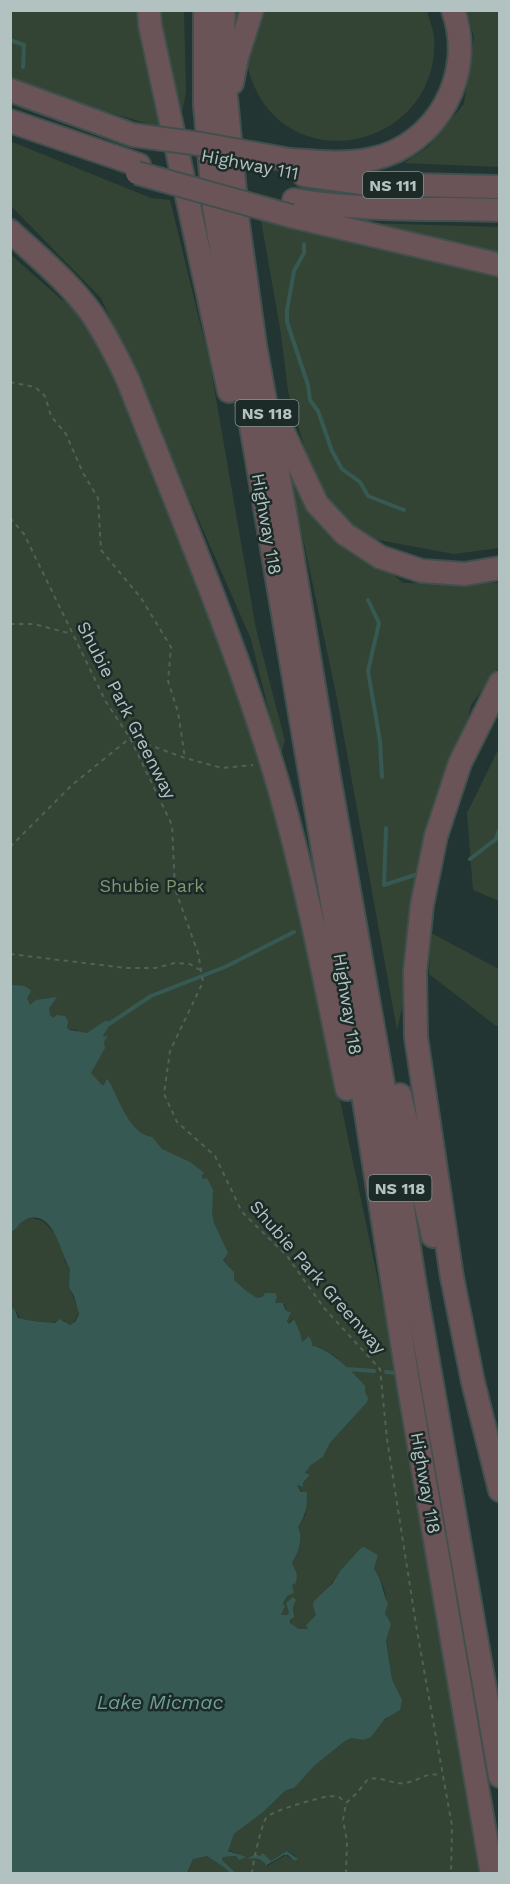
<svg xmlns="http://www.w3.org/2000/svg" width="510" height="1884" viewBox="0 0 510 1884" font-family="'Work Sans',sans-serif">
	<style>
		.green { fill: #334435; fill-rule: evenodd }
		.water { fill: #375953 }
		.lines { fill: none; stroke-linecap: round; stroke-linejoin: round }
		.stream { stroke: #375953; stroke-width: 4 }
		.highway-casing { stroke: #41504e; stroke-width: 26 }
		.path { stroke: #506157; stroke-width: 2; stroke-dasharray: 4.5 4.5; stroke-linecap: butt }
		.highway { stroke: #6b5457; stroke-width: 22 }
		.highway-bridge-casing { stroke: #41504e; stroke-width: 26; stroke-linecap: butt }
		.highway-bridge { stroke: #6b5457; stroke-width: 22 }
		.labels { text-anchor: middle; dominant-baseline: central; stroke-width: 5; stroke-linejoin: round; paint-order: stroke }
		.shield { fill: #1c2a28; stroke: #849492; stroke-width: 1.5 }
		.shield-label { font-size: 16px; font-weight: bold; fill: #b1c2c0 }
		.street-label { font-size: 18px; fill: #b1c2c0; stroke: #1c2a28 }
		.park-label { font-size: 18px; fill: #849573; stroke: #1c2a28 }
		.water-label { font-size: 20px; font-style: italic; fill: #6e9d95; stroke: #1c2a28 }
	</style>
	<rect width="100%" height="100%" fill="#233532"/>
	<path class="green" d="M10,11H140L142,43L159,127L33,90L11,81Z
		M158,11H184L186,92L182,112Z
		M252,11H427C429,19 433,28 434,37C441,143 297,182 254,86C248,71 243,54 245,37C246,28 250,19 252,11Z
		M467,11H499V167L404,163L428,147L464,104L474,38Z
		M10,141L151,198L170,200L210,364L256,629L285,741L280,756L251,639L101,298L11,206Z
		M261,220L367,244L499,267V548L454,554L368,538L330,502L309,463L288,391L281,334Z
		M364,223L499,227V259Z
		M10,254L61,299L91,315L259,715L445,1599L498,1873H236L222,1860L223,1857L236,1856L239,1860L236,1853L228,1850L234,1834L262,1813L285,1791L291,1790L314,1766L345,1741L351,1738L363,1740C378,1732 383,1717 399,1711L401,1698L392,1679L386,1640L391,1624L385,1613C390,1601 382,1579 374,1569L378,1555L364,1547L340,1571L315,1607L316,1615L307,1625L308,1629H299L290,1623L294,1612L291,1600L287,1607L289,1613L287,1615H281L285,1608L283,1603L297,1574L292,1563C298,1553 304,1538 298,1527L306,1514L302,1492L297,1485L302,1487L303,1483L309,1477L305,1473L311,1465L323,1457L330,1443L349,1422L365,1394L359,1378L347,1369L336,1357L320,1347L312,1346V1343L307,1337L302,1342C302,1336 297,1323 292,1319L288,1324L285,1304H275L271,1294L267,1293L258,1298C249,1294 242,1287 234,1280V1272L223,1259L91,1120L77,1030L68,1029L66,1026L30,1006L11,985ZM288,1851L296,1856L294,1861L286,1855L267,1866V1864L259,1859L248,1857L256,1854L260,1856L263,1853L271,1861Z
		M291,482L403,583H499V667L471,705L397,1030L337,698Z
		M499,748L500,901H499L473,890L467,813Z
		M431,933L499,969V1025L496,1026L429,974Z
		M32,1218L43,1221L56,1235L63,1248L65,1262L70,1269L71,1291L79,1312L73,1324H67L64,1320L51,1323L20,1319L17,1312L11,1307V1232L24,1220Z
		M207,1856L225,1868L230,1873L187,1874L193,1859Z"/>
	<path class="water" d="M11,985C19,986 25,984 31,991L27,998L30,1005L36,1000L57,997L49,1008L50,1015L53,1018L57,1015L65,1016L68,1021L67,1028L70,1030L87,1033L105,1021H108V1028L103,1035L104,1037L108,1035L104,1042L105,1048L91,1073L102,1085H104L107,1079L108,1080C119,1098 129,1134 152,1137L162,1149L190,1162L203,1172L204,1174L201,1175L203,1179L207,1178L213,1190L212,1214L214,1223L228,1253L223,1260L234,1272V1280C242,1287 249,1294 258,1298L263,1296L265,1293H275L277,1296L275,1303H283L286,1311L291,1312L287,1321L289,1324L294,1319C297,1326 302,1335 302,1342L309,1336L312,1343V1346C325,1345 357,1375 365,1386V1392L368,1398L367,1402L330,1443L323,1457L311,1465L305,1473L310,1475L303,1483V1487L297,1485L301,1492H307C307,1507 306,1515 298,1527C304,1538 298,1553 292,1563L297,1574L296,1583L292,1585L294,1593L287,1596L283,1603L285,1607L281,1615H287L289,1613L286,1603L293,1597L296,1600L293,1607L294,1617L290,1620V1623L299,1629H308L306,1625L316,1615L313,1606L314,1601L332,1584L340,1571L361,1548L364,1547L378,1555L374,1569C382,1579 383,1594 388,1604L385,1613L391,1624L386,1641L392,1679L402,1700L400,1710L385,1719L371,1737L363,1740L351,1738L345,1741L314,1766L294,1788L285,1791L262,1813L234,1834L228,1851L246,1857L239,1860L236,1856L223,1857L222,1860L236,1873H230L225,1868L207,1856L193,1859L187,1873H11V1307L15,1310L18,1318C30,1321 42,1322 55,1323L60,1319L70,1325L75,1322L79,1314L74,1296L69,1287L70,1269C61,1256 54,1206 25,1220C19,1223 17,1229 11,1232Z
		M287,1851L298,1859L294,1861L288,1855H284L265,1866L266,1864L259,1859L247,1858L256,1854L260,1856L263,1853L271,1861Z"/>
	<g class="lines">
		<path class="stream" d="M10,40L24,45L23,67
			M304,244V253L294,271L287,310V322L308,385L310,400L318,411L332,451L342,469L360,482L368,496L404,510
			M368,600L379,623L368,671L380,741L382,777
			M386,828L384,885L418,874
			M470,859L496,839L500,828
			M106,1026L151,996L225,967L294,932
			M347,1369L374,1371
			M386,1372L397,1373"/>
		<g class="highway-casing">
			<path id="highway" d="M149,10L150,25L229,391
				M205,10V105L214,207L346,985L409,1387L492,1874
				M224,10L222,54L230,140L238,224L255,345L285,512L328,771L390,1124L415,1286L500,1776
				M232,83L237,57L252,10
				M10,90L133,135
				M10,121L139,165
				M290,160C317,162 345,165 372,159C438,145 476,73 453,10
				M304,175L369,184L500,187
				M294,200C362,211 431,208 500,210
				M291,216L500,265
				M10,231C38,257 70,283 92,314C106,335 117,357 128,380C180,514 237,646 278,784C307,884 326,987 347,1089
				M279,413L283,432L317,504L345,534L380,557L422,571L465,574L500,568
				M500,683L460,763L436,836L422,905L415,972L416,1037L452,1277L473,1382L500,1490
				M400,1095L433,1236"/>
		</g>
		<path class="path" d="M10,382L35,387L45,396L51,416L66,434L83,473L98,498L101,550L141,598L171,647L168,681L178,712L185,758
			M10,518L24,534L106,702L130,738L172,825L175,889L198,953L203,982L170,1051L164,1094L177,1122L215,1156L242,1212L287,1256L324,1308L380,1369L387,1439L417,1631L452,1826L451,1874
			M10,624H34L72,634
			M10,847L72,785L130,738L185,758L222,768L253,765
			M10,954L126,968H155L175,963L190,964L200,970
			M252,1874C252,1865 262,1823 266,1818C273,1810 318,1798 330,1796L339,1797L346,1803
			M346,1874L347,1841L343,1820L346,1803L357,1793L368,1779C385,1776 391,1785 405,1783C420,1781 424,1772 441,1775"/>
		<use href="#highway" class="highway"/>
		<g class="highway-bridge-casing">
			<path id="highway-bridge" d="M133,135L201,144L290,160
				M137,173L291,216"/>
		</g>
		<use href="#highway-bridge" class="highway-bridge"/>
	</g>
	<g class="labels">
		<g class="shield">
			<rect x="363" y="172" width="60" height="26" rx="4.5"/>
			<rect x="235.5" y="400" width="63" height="26" rx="4.5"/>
			<rect x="368.5" y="1175" width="63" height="26" rx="4.5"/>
		</g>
		<g class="shield-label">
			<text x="393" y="185">NS 111</text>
			<text x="267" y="413">NS 118</text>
			<text x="400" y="1188">NS 118</text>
		</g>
		<g class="street-label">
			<text transform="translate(250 164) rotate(11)">Highway 111</text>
			<text transform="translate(267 524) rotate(80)">Highway 118</text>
			<text transform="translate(127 710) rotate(63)">Shubie Park Greenway</text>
			<text transform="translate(348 1004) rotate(81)">Highway 118</text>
			<text transform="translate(318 1277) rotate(49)">Shubie Park Greenway</text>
			<text transform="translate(426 1483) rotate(80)">Highway 118</text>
		</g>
		<g class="park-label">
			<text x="152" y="885">Shubie Park</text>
		</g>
		<g class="water-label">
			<text x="160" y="1702">Lake Micmac</text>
		</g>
	</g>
	<rect width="510" height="1884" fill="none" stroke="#b1c2c0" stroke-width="24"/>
</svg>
